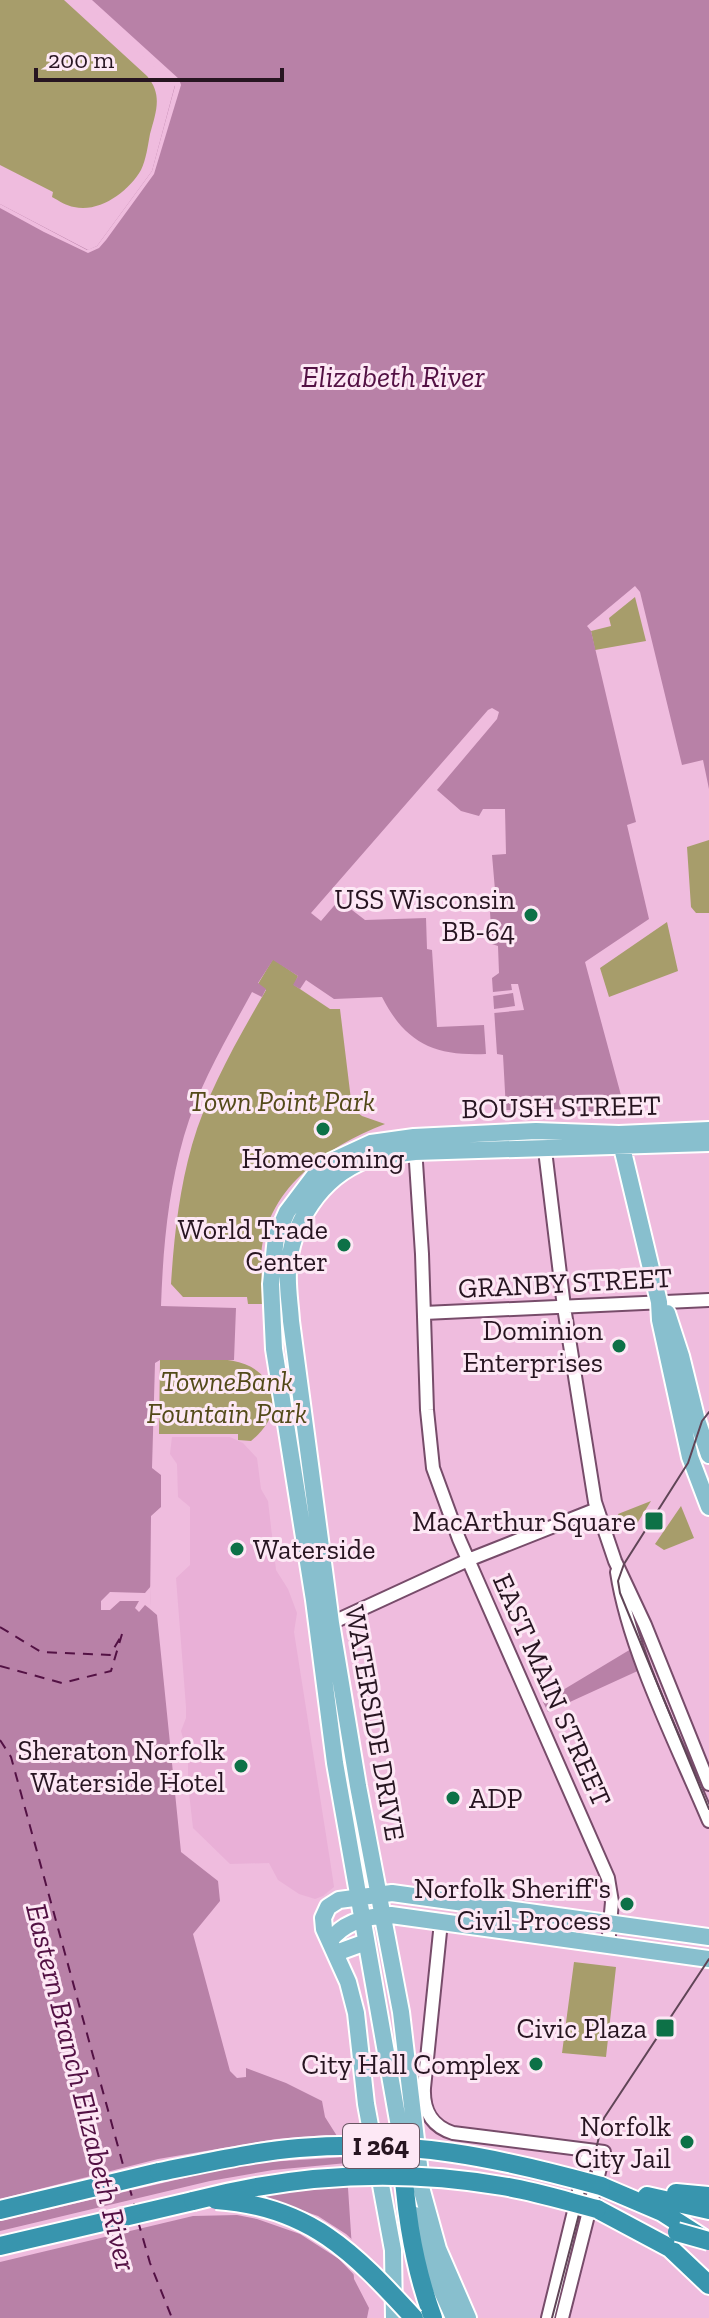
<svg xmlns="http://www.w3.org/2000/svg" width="709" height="2318" viewBox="0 0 709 2318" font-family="'Zilla Slab',serif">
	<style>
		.built { fill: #e9b0d7 }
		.green { fill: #a79d6b }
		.water { fill: #b881a7 }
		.pier { fill: #efbcde }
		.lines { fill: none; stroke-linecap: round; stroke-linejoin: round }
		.ferry { stroke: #531144; stroke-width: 2; stroke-dasharray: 10 8; stroke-linecap: butt }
		.minor-casing { stroke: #774c6a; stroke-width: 16 }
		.major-casing { stroke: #fff; stroke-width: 20 }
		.highway-casing { stroke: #fff; stroke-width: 22 }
		.minor { stroke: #fff; stroke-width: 12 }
		.major { stroke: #88bfce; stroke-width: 16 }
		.highway { stroke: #3895ae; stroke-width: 18 }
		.tram { stroke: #604557; stroke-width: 2 }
		.highway-bridge-casing { stroke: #fff; stroke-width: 22; stroke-linecap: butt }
		.highway-bridge { stroke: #3895ae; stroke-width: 18 }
		.poi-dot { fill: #0d7147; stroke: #fde8f5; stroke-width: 3 }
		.labels { text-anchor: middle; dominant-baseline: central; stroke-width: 6; stroke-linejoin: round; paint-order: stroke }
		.shield { fill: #fde8f5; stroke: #675461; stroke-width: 2 }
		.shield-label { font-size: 26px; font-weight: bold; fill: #271521 }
		.poi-label { font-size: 28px; fill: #271521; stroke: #fde8f5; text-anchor: end }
		.park-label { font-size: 28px; font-style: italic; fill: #534a19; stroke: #fde8f5 }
		.street-label { font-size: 28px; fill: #271521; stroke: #fde8f5 }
		.water-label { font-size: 30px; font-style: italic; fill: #531144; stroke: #fde8f5 }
	</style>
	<rect width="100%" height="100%" fill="#efbcde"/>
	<path class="built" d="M172,1437H230L243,1443L257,1458L261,1489L268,1501L276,1570L288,1589L297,1613L294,1632L332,1873L334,1887L323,1896L315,1899L299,1894L278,1880L269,1863L230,1864L193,1828L188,1784V1756L181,1731L186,1718V1707L176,1578L190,1565V1507L178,1497L177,1464L170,1454Z"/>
	<path class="green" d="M0,0H64L147,76C163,95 156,112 150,134C148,145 146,160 141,170C129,191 100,213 74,207C67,206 59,201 52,197L53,192L0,165Z
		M635,597L646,641L595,650L591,631L611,626L609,618Z
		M709,840V913H696L691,907L687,847Z
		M667,922L678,971L609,997L600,968Z
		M273,959L298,976L294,985L330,1009H340L352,1108L362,1116L385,1124C326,1147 263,1190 261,1260C261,1275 263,1290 264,1304H248L247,1297H183L171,1284C174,1237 179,1191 192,1145C208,1090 238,1039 266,990L258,984Z
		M160,1360C197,1360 265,1347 272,1398C275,1417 264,1430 251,1441L238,1440V1434H159Z
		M651,1501L633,1530L622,1524L618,1514Z
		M681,1506L694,1538L664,1550L655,1544Z
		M574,1962L616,1967L606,2057L562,2053Z"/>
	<path class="water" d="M85,0H709V789L703,760L682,765L640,592L635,586L587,626L591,631L636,822L627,825L649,919L585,962L625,1110L616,1119L612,1103L599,1106L601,1113L553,1109L506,1110L503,1055L497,1054L492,978L499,973L498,946L492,944L489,896L495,890L492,855L506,854L505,809H483L479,816L461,811L437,790L497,719L499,712L492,708L488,710L311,913L321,921L339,900L365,920L426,918L427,949L432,950L437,1027L484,1025L486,1054C435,1056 406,1044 382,997L334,999L306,980L300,989L293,985L298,976L273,960L258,983L266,989L262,997L252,992C227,1038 199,1085 184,1136C168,1192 163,1248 161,1306L236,1308L234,1360H160L155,1363L152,1468L161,1475V1507L151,1516L150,1609L157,1615L181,1852L218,1881L220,1901L193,1934L230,2071L237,2078L246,2077V2068L286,2083L322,2101L325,2117L337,2136L348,2188L354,2279L369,2308L367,2318H0V204L88,250L97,246L152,171L175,85Z
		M636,1646L642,1669L548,1712L543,1702Z"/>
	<path class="pier" d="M82,0H92L179,79L181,85L154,174L106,240L99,248L88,253L44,232L0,208V204L87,250L97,246L152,171L175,86Z
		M511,984H518L524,1010L494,1013V1009L515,1006L513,993L493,996V992L512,990Z
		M151,1586L150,1609L145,1605L139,1612L135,1608L139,1601H120L110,1610H101V1601L110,1592L145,1593Z
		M326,2135L341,2136L346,2157L268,2162L227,2168L0,2221V2199L158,2159L276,2139Z
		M347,2163L350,2180L270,2187L257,2191V2195L318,2216L346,2234L356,2243L357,2265L327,2240L306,2228L280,2218L245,2211L275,2218L317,2237L353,2266L358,2272L359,2280L339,2259L300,2234L257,2219L237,2215L193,2216L0,2262V2231L210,2181L273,2170Z"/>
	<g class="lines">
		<path class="ferry" d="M0,1627L41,1652L110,1655L120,1638
			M0,1666L62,1683L111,1671L122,1634
			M0,1740L11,1757L125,2172
			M129,2186L135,2207
			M138,2221L150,2263L172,2318"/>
		<g class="minor-casing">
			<path id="minor" d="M544,1142L564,1307L595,1502L615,1561L645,1625L709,1784
				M415,1147L422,1254L427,1410L433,1468L459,1539L608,1878L612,1902L608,1946
				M424,1313L709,1300
				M617,1572C629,1651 677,1745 709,1821
				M327,1625L468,1560L597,1509
				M441,1922L424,2088C423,2110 431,2126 453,2133L604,2152L562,2318
				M548,2318L589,2150"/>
		</g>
		<g class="major-casing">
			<path id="major" d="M620,1139L659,1302L660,1320L690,1457L709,1507
				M667,1313L681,1356L696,1417L709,1455
				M330,1941C343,1922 369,1916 391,1915L709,1959
				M336,1953L366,1942
				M403,2149L335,1763L314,1600L274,1349L271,1284L276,1237L287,1212L315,1175L332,1161L371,1143L414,1137L536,1131L619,1134L709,1130
				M415,2215L432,2269L454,2318
				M394,2318L393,2250L366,2104L356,2013L348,1982L324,1929L323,1918L328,1907L339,1900L392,1893L709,1937
				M468,2318L438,2249L422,2191L401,2012L358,1786L331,1623L291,1321C290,1304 287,1288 288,1271C291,1223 321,1177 366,1160C382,1155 399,1154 415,1152L709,1143"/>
		</g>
		<g class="highway-casing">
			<path id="highway" d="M401,2136C404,2199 411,2258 433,2318
				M601,2186L662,2212L701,2237
				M676,2193L709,2196
				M647,2196L709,2210
				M597,2209L670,2248L709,2285
				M0,2210L159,2172
				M0,2246L193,2201"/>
		</g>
		<use href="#minor" class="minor"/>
		<use href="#major" class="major"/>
		<use href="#highway" class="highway"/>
		<path class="tram" d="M709,1412L702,1421L688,1463L624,1564L618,1581L620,1593L709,1809
			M552,2318L604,2118L709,1959"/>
		<g class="highway-bridge-casing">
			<path id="highway-bridge" d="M159,2172C205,2163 252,2152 299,2148C409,2139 496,2157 601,2186
				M216,2200C310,2206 354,2253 414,2318
				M193,2201C295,2174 398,2168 502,2186C534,2191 566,2201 597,2209
				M677,2232L709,2241"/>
		</g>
		<use href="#highway-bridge" class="highway-bridge"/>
	</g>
	<g class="poi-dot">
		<circle cx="531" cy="915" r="8"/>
		<circle cx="323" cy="1129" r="8"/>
		<circle cx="344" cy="1245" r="8"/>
		<circle cx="619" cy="1346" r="8"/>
		<rect x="644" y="1511" width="20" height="20" rx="4"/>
		<circle cx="237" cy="1549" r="8"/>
		<circle cx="241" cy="1766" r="8"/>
		<circle cx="453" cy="1798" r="8"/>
		<circle cx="627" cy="1904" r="8"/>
		<rect x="655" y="2018" width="20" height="20" rx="4"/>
		<circle cx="536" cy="2064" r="8"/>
		<circle cx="687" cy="2142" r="8"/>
	</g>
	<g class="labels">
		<rect class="shield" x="343" y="2124" width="76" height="44" rx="6"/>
		<g class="shield-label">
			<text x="381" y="2146">I 264</text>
		</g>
		<g class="poi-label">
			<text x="515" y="899">USS Wisconsin<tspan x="515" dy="32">BB-64</tspan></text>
			<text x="323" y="1158" text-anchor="middle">Homecoming</text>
			<text x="328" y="1229">World Trade<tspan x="328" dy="32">Center</tspan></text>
			<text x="603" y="1330">Dominion<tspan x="603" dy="32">Enterprises</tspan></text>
			<text x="636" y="1521">MacArthur Square</text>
			<text x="253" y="1549" text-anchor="start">Waterside</text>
			<text x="225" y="1750">Sheraton Norfolk<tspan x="225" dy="32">Waterside Hotel</tspan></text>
			<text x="469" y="1798" text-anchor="start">ADP</text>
			<text x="611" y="1888">Norfolk Sheriff's<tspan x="611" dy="32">Civil Process</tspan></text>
			<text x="647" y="2028">Civic Plaza</text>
			<text x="520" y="2064">City Hall Complex</text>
			<text x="671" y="2126">Norfolk<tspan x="671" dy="32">City Jail</tspan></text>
		</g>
		<g class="park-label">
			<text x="282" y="1101">Town Point Park</text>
			<text x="227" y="1381">TowneBank<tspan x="227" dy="32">Fountain Park</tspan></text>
		</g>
		<g class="street-label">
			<text transform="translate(561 1107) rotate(-1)">BOUSH STREET</text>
			<text transform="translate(565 1283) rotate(-3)">GRANBY STREET</text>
			<text transform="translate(552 1690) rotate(66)">EAST MAIN STREET</text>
			<text transform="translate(375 1723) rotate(80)">WATERSIDE DRIVE</text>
		</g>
		<g class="water-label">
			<text x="393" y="377">Elizabeth River</text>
			<text transform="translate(81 2087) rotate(76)">Eastern Branch Elizabeth River</text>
		</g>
	</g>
	<path d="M36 68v12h246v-12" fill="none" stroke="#271521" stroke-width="4"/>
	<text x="48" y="68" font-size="24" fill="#271521" stroke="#fde8f5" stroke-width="6" paint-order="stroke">200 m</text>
</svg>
